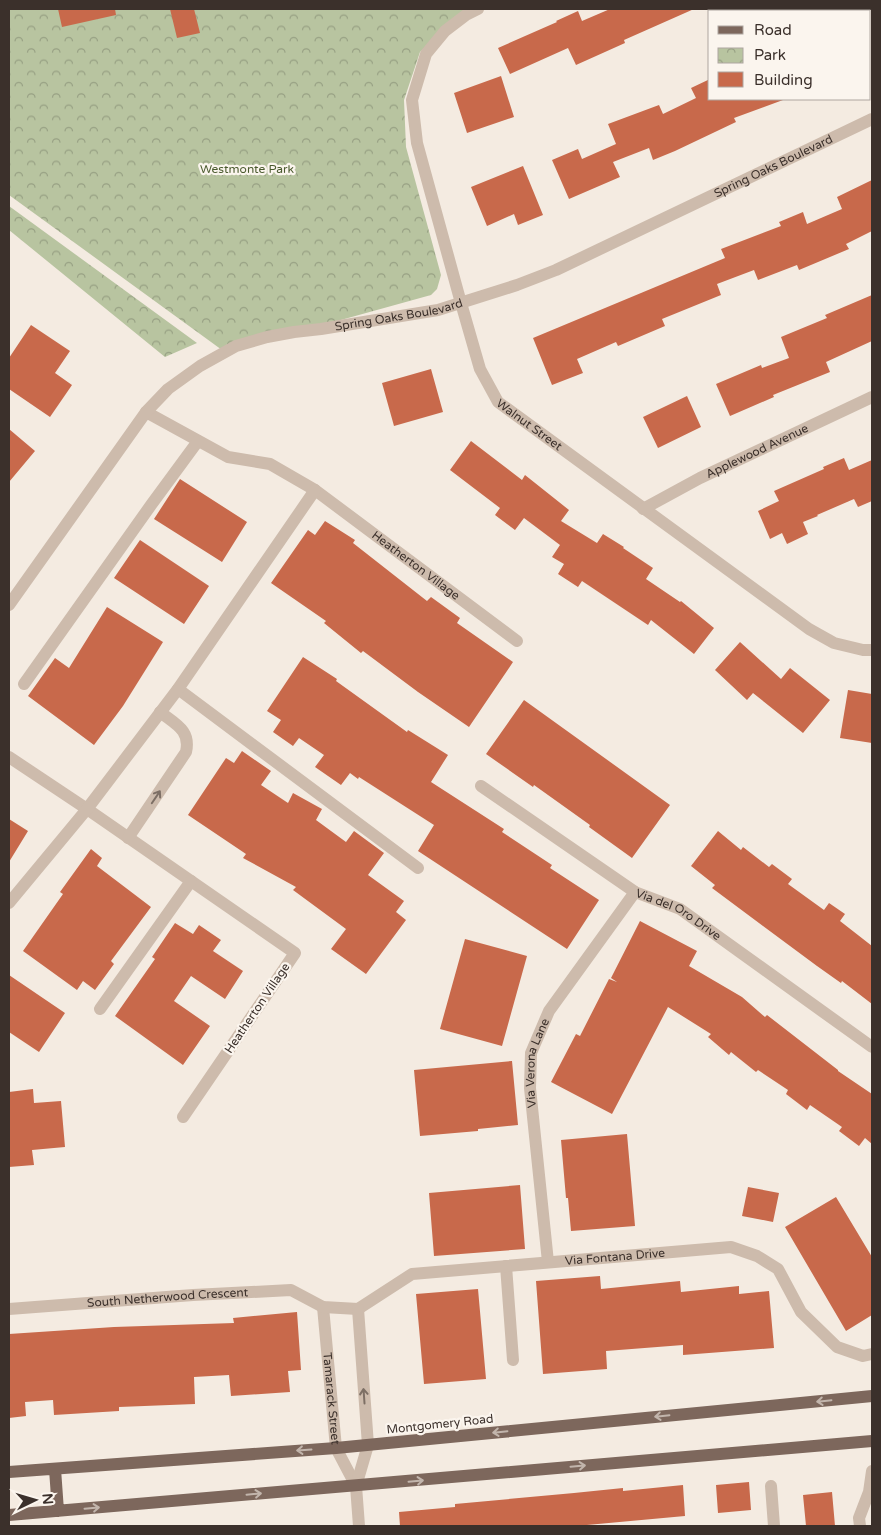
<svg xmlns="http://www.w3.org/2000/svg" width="881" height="1535" viewBox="0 0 881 1535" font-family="'Varela Round',sans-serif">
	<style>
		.park { fill: url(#park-crowns) }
		.building { fill: #c8694b }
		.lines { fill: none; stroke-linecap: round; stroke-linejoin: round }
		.minor { stroke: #cdbbac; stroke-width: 12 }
		.major { stroke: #7d675c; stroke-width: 12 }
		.oneway { stroke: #7d6f65 }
		.oneway2 { stroke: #c2b5ac }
		.labels { text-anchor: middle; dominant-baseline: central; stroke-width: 4.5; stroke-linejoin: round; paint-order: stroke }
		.street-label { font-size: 12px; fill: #3b302b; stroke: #fbf5ee }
		.park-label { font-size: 12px; fill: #4a5a2e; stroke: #fbf5ee }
	</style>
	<defs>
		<pattern id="park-crowns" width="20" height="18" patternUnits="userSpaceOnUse" patternTransform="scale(1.25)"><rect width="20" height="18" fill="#b8c4a0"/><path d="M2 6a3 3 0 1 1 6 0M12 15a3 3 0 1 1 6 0" fill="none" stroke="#97a083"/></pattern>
	</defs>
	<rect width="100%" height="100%" fill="#f4ebe1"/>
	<path class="park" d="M9,9H469L420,52L404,100L406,147L441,275L437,289L431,295L330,323L222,350L9,195Z
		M9,206L197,343L165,357L9,230Z"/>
	<path class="building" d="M58,9H115L116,15L62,27Z
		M170,9H194L200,33L177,38Z
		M610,9H694L624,40L625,43L576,65L568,48L510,74L498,48L557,22L556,21L578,11L582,21Z
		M501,76L514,117L467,133L454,93Z
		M710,79V99H782L783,100L734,118L736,122L675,151L653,160L649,148L613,162L620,177L569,199L552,160L578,149L582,159L616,144L608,124L659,105L663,114L696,98L691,88Z
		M523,166L543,215L518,225L514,214L487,226L471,187Z
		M872,180V231L846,244L849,249L799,270L797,265L758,280L754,270L717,284L721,295L662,319L665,326L618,346L616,342L577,359L583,373L552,385L533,338L725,258L721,249L781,226L779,222L803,212L807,224L842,209L837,197Z
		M872,295V341L826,362L830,372L773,395L774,397L730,416L716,384L761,365L762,368L789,358L781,337L827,318L825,315Z
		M31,325L70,351L55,373L72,385L50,417L9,389V358Z
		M431,369L443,412L394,426L382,383Z
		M687,396L701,427L658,448L643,417Z
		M9,429L35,451L9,482Z
		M471,441L522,480L525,475L569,510L561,521L597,543L603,534L624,547L623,548L653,568L646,579L680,602L681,601L714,628L694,654L651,620L648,625L582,581L578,587L558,574L564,564L552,557L560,545L524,518L515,530L495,515L500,508L450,470Z
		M844,458L849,470L872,460V501L858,507L854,499L817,515L818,516L803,522L808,534L787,544L782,533L770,539L758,511L779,501L774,491L824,469L823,467Z
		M180,479L247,522L222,562L154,519Z
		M325,521L355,540L353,543L427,601L431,597L460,618L457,623L513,662L469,727L418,692L363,651L361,653L324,623L326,621L271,583L308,530L315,535Z
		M140,540L209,586L184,624L114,578Z
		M107,607L163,642L123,706L94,745L28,696L55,658L69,668Z
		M740,642L781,679L790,668L830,700L803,733L753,693L747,700L715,670Z
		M303,657L337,679L336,681L407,732L408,730L448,755L431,782L504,829L502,832L552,865L550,868L599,900L567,949L418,851L434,825L359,777L358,779L350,773L341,785L315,767L324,755L299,738L293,746L273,732L281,720L267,711Z
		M848,690L872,694V743L840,738Z
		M524,700L670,805L632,858L589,827L590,825L534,785L533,787L486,754Z
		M242,751L271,771L261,785L288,803L293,793L322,809L316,820L346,842L354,831L384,853L368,875L404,901L396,912L406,920L366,974L331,949L346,929L293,890L296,887L243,858L246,854L188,815L226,758L234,763Z
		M9,819L28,831L9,862Z
		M718,831L741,850L743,847L769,867L772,864L792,879L788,884L824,910L829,903L845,914L840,921L872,946V1004L842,981L841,983L817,966L712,888L715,885L691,866Z
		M91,849L102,858L97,866L151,907L111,961L114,964L95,990L83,981L77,990L23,951L63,894L60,892Z
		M640,921L697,951L689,966L742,997L765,1017L767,1015L838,1070V1071L872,1094V1144L865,1138L859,1146L839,1131L842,1127L810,1105L807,1110L786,1094L788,1090L758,1070L756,1072L731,1052L729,1055L708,1037L711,1034L668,1007L612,1114L551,1082L576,1034L580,1036L609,979L617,982L611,978Z
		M175,923L193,934L199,925L221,940L213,951L243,971L225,999L191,976L174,1001L210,1026L183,1065L115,1016L155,959L152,957Z
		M465,939L527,956L502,1046L440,1029Z
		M9,975L65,1013L39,1052L9,1032Z
		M512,1061L518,1125L478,1129V1131L420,1136L414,1070Z
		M33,1089L34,1103L61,1101L65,1147L32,1150L34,1165L9,1167V1092Z
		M627,1134L635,1226L571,1231L568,1198H566L561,1140Z
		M520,1185L525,1249L434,1256L429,1193Z
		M748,1187L779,1193L773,1222L742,1216Z
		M836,1197L872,1257V1315L846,1331L785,1227Z
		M600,1276L601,1289L680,1281L681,1292L739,1286V1294L769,1291L774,1348L683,1355V1345L606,1351L607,1369L543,1374L536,1281Z
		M478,1289L486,1379L424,1384L416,1294Z
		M297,1312L301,1370L288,1371L290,1392L231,1396L229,1375L194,1377L195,1404L119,1407V1411L54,1415L53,1400L25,1402L26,1416L9,1418V1334L114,1327L234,1323L233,1318Z
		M749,1482L751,1510L718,1513L716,1485Z
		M683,1485L685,1516L576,1526H400L399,1512L455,1507V1504L574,1493L623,1488V1491Z
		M832,1492L835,1526H806L803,1495Z"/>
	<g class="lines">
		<g class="minor">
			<path id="s1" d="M478,9L466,15L445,31L426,54L412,100L417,143L461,303L480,369L498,402L809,629L834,643L863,650H872"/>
			<path id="s2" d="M146,412L228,457L270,464L315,490L517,641"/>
			<path id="s3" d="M643,509L700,478L872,397"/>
			<path id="s4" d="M9,605L146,412L168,389L200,366L236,346L267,337L294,332L321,329L438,310L517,285L556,270L872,119"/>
			<path d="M24,684L151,505L198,441"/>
			<path d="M178,689L418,868"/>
			<path d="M9,757L87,809L295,953L183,1117"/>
			<path id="s5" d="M481,786L635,892L680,909L872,1047"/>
			<path d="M128,838L186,752C191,730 175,724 160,712"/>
			<path d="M9,903L87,809L178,689L315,490"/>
			<path d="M100,1009L191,881"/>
			<path id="s6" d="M548,1262L530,1088L531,1053L549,1011L635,892"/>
			<path d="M506,1266L513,1360"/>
			<path id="s7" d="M323,1307L336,1448L356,1486"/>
			<path id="s8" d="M9,1309L193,1295L291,1290L323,1307L358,1309L412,1274L731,1247L757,1256L778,1269L801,1312L837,1347L863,1356L872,1354"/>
			<path d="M358,1309L368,1445L356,1486L359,1526"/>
			<path d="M771,1486L774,1526"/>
			<path d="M860,1526L859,1518L869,1492L872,1471"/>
		</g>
		<path class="major" d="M55,1469L58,1511
			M9,1472L336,1448L872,1396
			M9,1515L872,1441"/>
	</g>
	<defs><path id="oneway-shaft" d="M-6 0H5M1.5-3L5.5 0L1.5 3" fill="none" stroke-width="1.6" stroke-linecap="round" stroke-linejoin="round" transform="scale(1.25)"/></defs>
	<g class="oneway">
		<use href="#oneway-shaft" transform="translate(156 797) rotate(-56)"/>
		<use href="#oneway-shaft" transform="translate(364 1396) rotate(-94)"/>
	</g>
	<g class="oneway2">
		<use href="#oneway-shaft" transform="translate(824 1401) rotate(174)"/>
		<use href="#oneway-shaft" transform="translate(662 1416) rotate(174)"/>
		<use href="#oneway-shaft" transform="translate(500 1432) rotate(174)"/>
		<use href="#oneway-shaft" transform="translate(304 1450) rotate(176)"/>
		<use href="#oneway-shaft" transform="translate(578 1466) rotate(-5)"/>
		<use href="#oneway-shaft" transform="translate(416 1481) rotate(-5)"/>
		<use href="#oneway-shaft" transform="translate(254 1494) rotate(-5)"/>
		<use href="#oneway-shaft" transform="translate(92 1508) rotate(-5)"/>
	</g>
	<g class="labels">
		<g class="street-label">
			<text stroke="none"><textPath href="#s4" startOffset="920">Spring Oaks Boulevard</textPath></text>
			<text stroke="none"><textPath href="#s4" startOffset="515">Spring Oaks Boulevard</textPath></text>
			<text stroke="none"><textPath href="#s1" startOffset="472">Walnut Street</textPath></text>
			<text stroke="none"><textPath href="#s3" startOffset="128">Applewood Avenue</textPath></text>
			<text stroke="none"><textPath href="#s2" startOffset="314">Heatherton Village</textPath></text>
			<text stroke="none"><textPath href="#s5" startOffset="236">Via del Oro Drive</textPath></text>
			<text transform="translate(257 1008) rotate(-56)">Heatherton Village</text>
			<text stroke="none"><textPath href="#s6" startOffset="201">Via Verona Lane</textPath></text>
			<text stroke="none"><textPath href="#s8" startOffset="622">Via Fontana Drive</textPath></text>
			<text stroke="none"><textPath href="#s8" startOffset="159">South Netherwood Crescent</textPath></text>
			<text stroke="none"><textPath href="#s7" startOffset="92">Tamarack Street</textPath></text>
			<text transform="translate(440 1424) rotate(-6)">Montgomery Road</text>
		</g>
		<g class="park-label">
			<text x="247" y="169">Westmonte Park</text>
		</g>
	</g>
	<rect width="881" height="1535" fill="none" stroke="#3b302b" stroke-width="20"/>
	<rect x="708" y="10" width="162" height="90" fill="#fbf5ee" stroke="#aea6a0"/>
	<rect x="718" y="26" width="25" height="8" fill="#7d675c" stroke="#aea6a0"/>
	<text x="754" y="35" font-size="15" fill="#3b302b">Road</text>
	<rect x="718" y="48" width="25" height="15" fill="url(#park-crowns)" stroke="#aea6a0"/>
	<text x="754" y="60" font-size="15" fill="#3b302b">Park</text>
	<rect x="718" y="72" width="25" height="15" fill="#c8694b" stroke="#aea6a0"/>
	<text x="754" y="85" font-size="15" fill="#3b302b">Building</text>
	<g transform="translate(35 1500) rotate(85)" stroke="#fbf5ee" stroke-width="4" paint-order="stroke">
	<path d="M0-4L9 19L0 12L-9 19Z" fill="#3b302b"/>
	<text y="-8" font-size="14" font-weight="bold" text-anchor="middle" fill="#3b302b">N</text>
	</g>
</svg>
